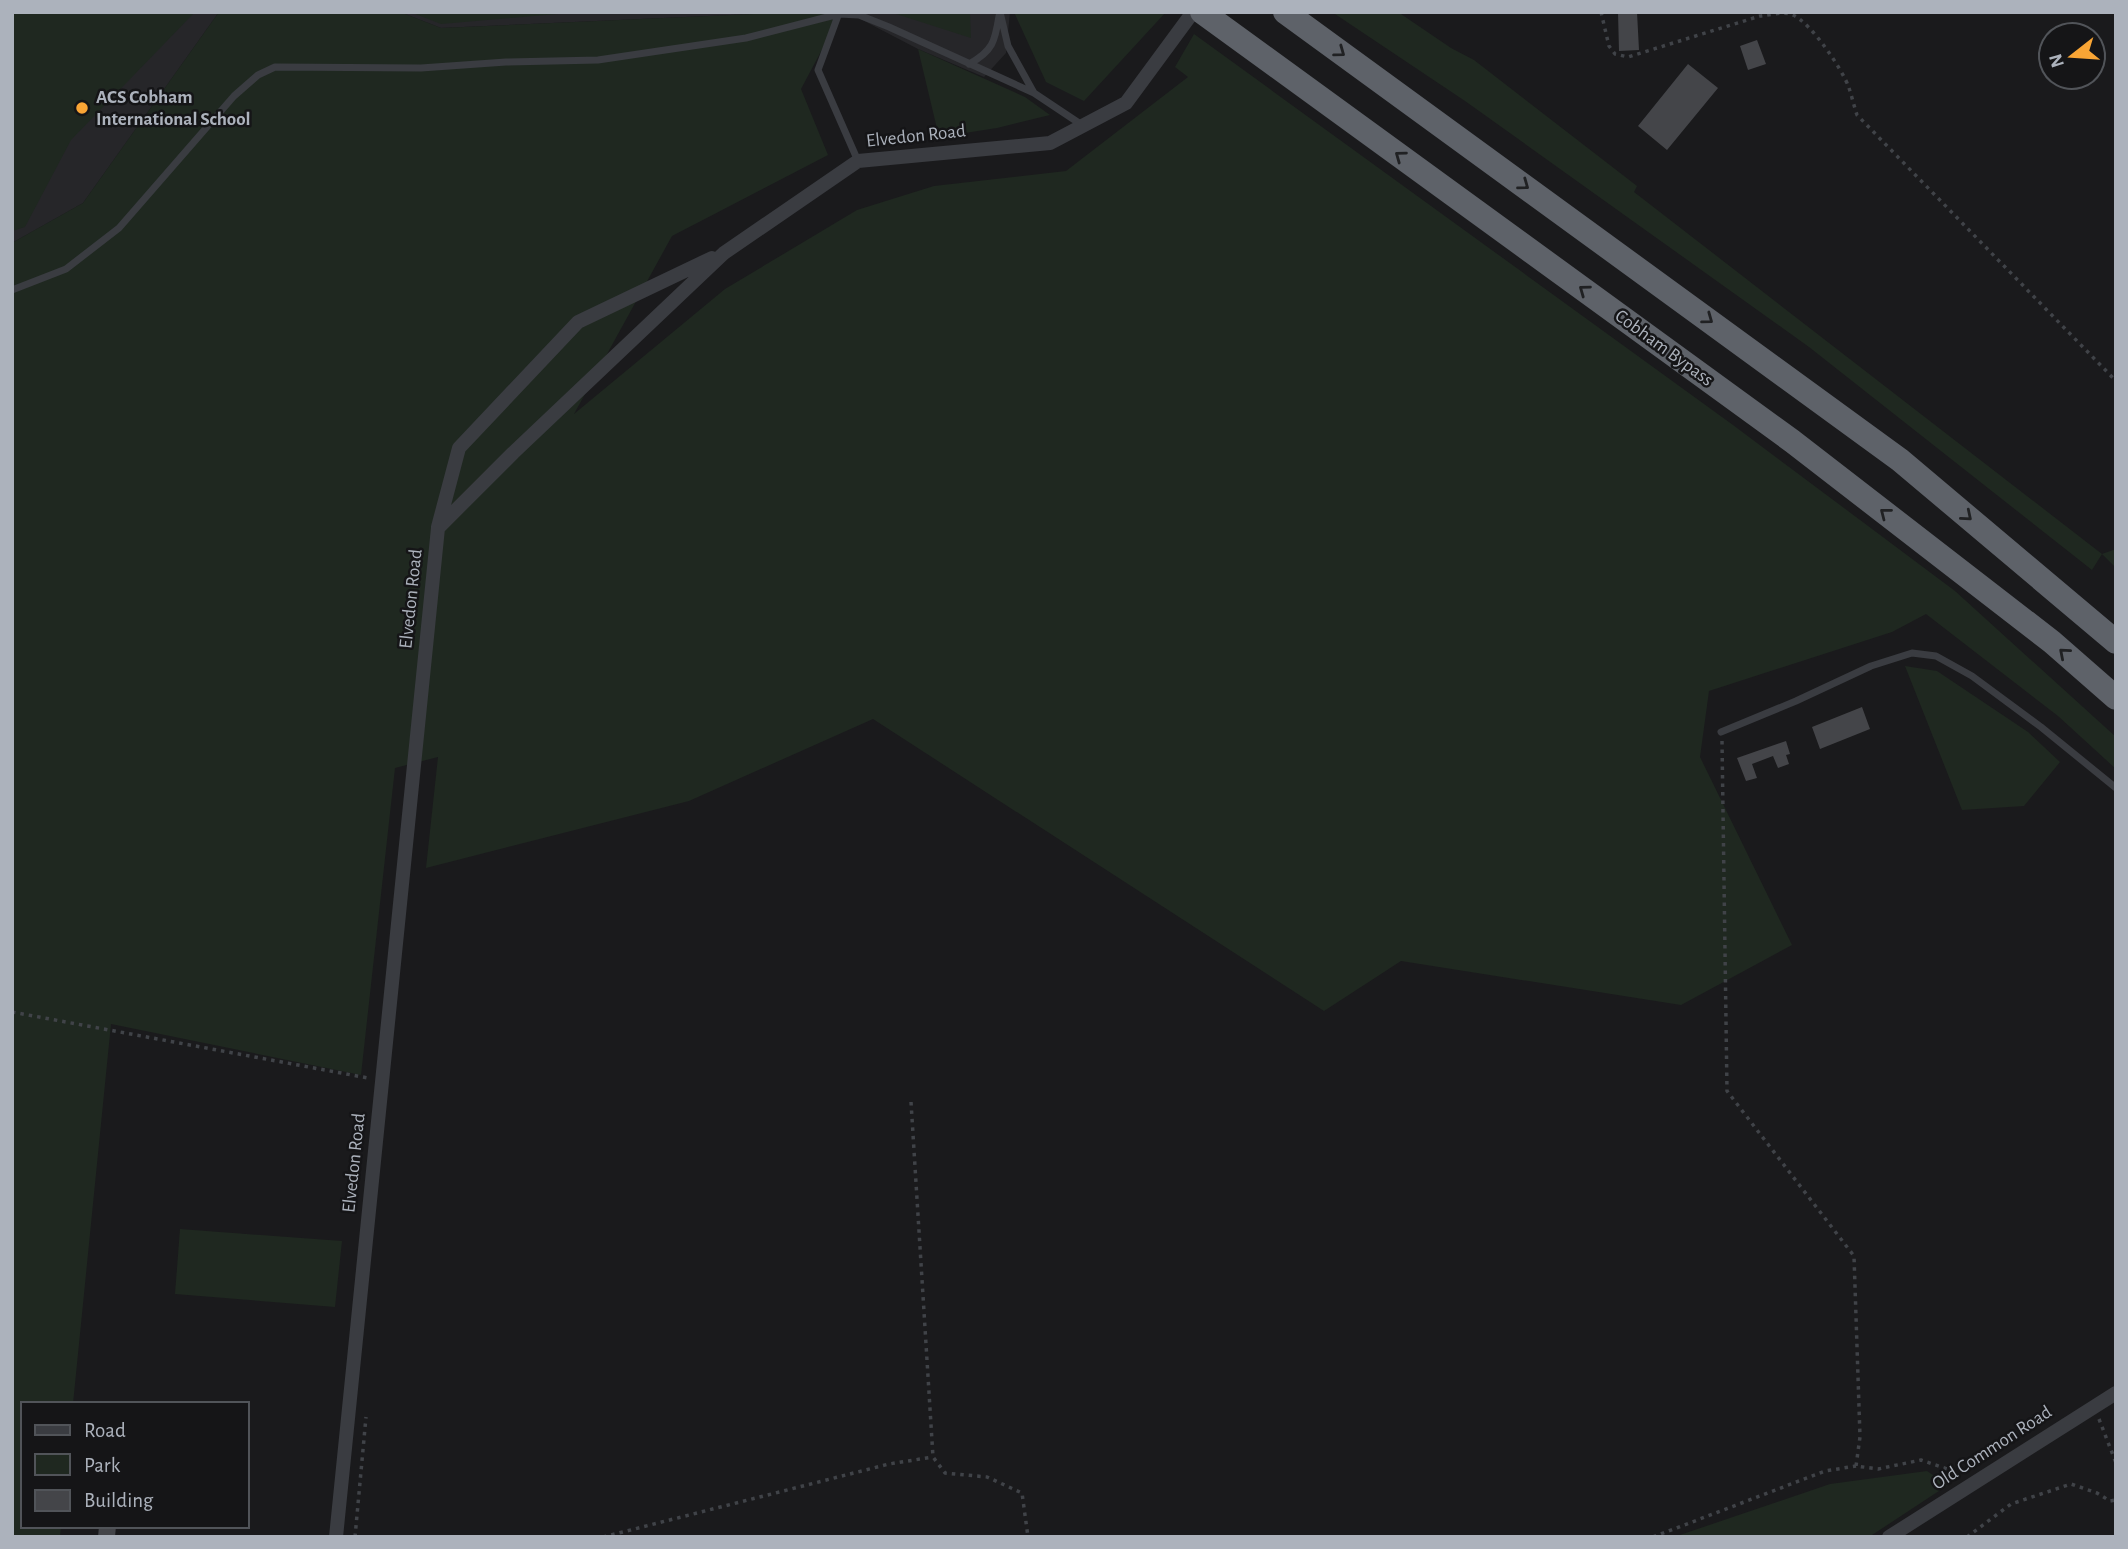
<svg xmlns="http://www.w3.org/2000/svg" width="2128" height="1549" viewBox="0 0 2128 1549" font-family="'Alegreya Sans',sans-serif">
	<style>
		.built { fill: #262629 }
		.green { fill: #1f2820 }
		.building { fill: #444549 }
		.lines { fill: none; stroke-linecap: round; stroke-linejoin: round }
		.path { stroke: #404348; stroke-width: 3.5; stroke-dasharray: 3.5 5; stroke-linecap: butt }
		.service { stroke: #3a3c41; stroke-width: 7 }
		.minor { stroke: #3a3c41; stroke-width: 14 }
		.trunk { stroke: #5e6269; stroke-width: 24 }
		.oneway { stroke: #202123 }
		.poi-dot { fill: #f9a535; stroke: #151517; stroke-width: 2.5 }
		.labels { text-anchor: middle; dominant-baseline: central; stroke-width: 5; stroke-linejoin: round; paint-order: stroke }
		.poi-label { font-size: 19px; font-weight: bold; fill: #acb2bc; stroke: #151517; text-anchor: start }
		.street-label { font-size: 19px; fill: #acb2bc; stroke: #151517 }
	</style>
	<rect width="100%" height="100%" fill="#1a1a1c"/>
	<path class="built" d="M12,12H219L83,203L12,243Z
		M400,12H796L441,28Z
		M847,12H1010L1006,53L984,77L918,49Z"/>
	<path class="green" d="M12,12H195L71,140L25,227L12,231Z
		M219,12H400L441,28L796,12H842L801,89L828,155L672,236L574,414L725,289L857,210L934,186L1066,171L1188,77L1175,67L1194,34L1733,425L1955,591L2116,737V769L2058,716L1926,614L1892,632L1709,691L1700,757L1792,945L1681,1005L1401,961L1324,1011L873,719L689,801L426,868L438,757L395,768L361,1075L111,1024L73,1404H23V1526H61L60,1537H12V243L83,203Z
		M410,12H581L441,24Z
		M890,12H970L971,38Z
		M1014,12H1166L1084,101L1046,82Z
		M1332,12H1398L1451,48L1474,60L1637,186L1634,192L2102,554L2116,549V568L2102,554L2092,570L1809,347L1465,101Z
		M918,49L1025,97L1050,115L997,128L939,137Z
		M1905,666L1937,671L2028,732L2060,762L2024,806L1962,810Z
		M180,1229L342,1241L335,1307L175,1294Z
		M1927,1471L1948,1485L1869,1537H1674L1830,1484Z"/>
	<path class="building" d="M1618,12H1637L1639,50L1619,51Z
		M1757,40L1766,64L1748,70L1740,46Z
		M1688,64L1718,88L1667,150L1638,126Z
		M1862,707L1870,729L1820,749L1812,727Z
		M1786,741L1790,754L1786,755L1789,764L1778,768L1773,756L1752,764L1757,778L1746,781L1737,758Z
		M99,1526H116L115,1537H98Z"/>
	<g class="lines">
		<path class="path" d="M1601,12L1609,46L1615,54L1628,57L1760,16C1770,15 1783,11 1793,15C1811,23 1843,70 1849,88C1852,97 1854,106 1857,115L2116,381
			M1722,741L1727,1091L1854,1256L1860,1437L1856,1466L1878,1469L1921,1460L1959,1473
			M12,1012L368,1078
			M911,1102L933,1457L945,1473L987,1477L1022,1493L1028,1537
			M2099,1419L2116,1463
			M355,1537L366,1417
			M603,1537L889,1464L933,1457
			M1653,1537L1825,1471L1856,1466
			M1967,1537L2011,1504L2071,1484L2097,1493L2110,1501L2116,1500"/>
		<path class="service" d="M1000,12L1008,46L1034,93L1082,125
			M839,13L818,70L858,161
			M969,64C993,51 995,41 999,16
			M12,290L66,269L119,228L234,96L258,75L275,67L421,68L506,62L598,60L746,38L839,14L859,15L889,27L1034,93
			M1721,732L1796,701L1871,666L1912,653L1936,656L1972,676L2041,727L2116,788"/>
		<path class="minor" d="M438,527L459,448L578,322L712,258
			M336,1537L438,528L513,453L724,253L858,161L1050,143L1126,103L1193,12
			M1889,1537L2116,1393"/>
		<path class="trunk" d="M1202,12L1792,441L2052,642L2116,698
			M1285,12L1900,460L2116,642"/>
	</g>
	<defs><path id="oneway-chevron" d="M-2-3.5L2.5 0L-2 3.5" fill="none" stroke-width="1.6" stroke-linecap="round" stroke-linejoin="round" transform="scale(1.75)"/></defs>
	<g class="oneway">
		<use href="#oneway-chevron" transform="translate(1340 52) rotate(36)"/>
		<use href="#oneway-chevron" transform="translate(1400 156) rotate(-144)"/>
		<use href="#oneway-chevron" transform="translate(1524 185) rotate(36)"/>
		<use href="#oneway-chevron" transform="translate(1584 290) rotate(-144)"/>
		<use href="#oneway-chevron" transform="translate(1708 319) rotate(36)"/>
		<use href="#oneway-chevron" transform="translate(1885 513) rotate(-142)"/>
		<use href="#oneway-chevron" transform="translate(1967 516) rotate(40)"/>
		<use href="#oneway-chevron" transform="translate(2064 653) rotate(-139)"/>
	</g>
	<circle class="poi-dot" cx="82" cy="108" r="7"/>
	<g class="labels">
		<g class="poi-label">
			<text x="96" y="97">ACS Cobham<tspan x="96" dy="22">International School</tspan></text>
		</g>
		<g class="street-label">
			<text transform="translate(916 136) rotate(-6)">Elvedon Road</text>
			<text transform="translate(1664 348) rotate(36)">Cobham Bypass</text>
			<text transform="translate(411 599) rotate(-84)">Elvedon Road</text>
			<text transform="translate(354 1163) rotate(-84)">Elvedon Road</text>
			<text transform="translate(1992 1448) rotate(-33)">Old Common Road</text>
		</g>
	</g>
	<rect width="2128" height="1549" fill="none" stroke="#acb2bc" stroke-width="28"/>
	<rect x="21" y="1402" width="228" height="126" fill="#151517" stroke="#515459" stroke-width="2"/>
	<rect x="35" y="1425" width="35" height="10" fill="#3a3c41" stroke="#515459" stroke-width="2"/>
	<text x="84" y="1437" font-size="21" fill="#acb2bc">Road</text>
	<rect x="35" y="1454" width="35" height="21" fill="#1f2820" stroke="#515459" stroke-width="2"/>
	<text x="84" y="1472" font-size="21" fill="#acb2bc">Park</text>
	<rect x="35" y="1490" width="35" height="21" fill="#444549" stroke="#515459" stroke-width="2"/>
	<text x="84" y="1507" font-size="21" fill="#acb2bc">Building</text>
	<g transform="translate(2072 56) rotate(253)"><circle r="33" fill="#151517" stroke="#515459" stroke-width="2"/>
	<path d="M0-5L12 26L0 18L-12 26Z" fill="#f9a535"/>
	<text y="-10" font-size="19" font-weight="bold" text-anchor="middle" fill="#acb2bc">N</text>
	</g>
</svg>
